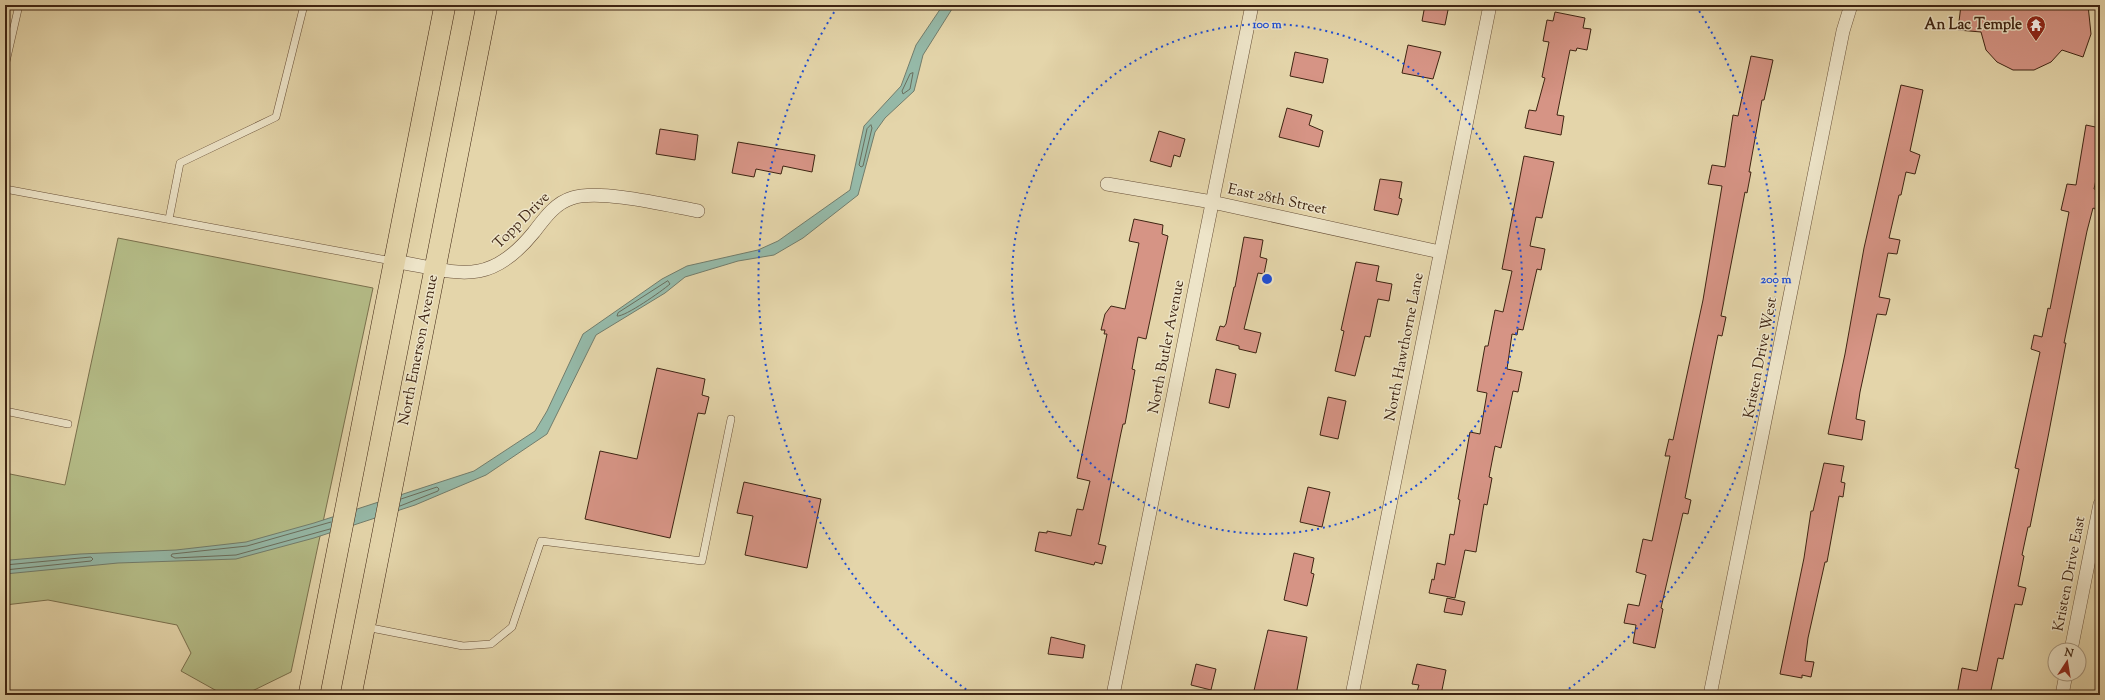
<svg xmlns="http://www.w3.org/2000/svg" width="2105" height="700" viewBox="0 0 2105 700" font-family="'Sorts Mill Goudy',serif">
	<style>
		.green { fill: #b5bd88; stroke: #7a704d }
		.water { fill: #95b9a8; stroke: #727d6c }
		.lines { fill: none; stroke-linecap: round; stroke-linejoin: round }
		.shore { stroke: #6a6e5d; stroke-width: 1 }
		.building { fill: #d69485; stroke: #3e2412 }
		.service-casing { stroke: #685038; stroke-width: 8 }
		.minor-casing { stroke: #685038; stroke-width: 14 }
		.primary-casing { stroke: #3e2412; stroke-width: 22 }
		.service { stroke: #ede4c8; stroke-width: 7 }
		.minor { stroke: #ede4c8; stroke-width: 13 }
		.primary { stroke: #e4d5aa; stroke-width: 21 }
		.ring { fill: none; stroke: #1d4ed8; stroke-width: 2; stroke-dasharray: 2 4 }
		.labels { text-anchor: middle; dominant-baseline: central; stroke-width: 3; stroke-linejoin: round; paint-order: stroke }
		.poi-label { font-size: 15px; font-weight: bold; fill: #3e2412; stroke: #ede4c8; text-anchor: end }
		.street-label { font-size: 15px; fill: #3e2412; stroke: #ede4c8 }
		.centre { fill: #1d4ed8; stroke: #ede4c8; stroke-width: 2 }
		.ring-label { font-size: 12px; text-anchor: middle; font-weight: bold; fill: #1d4ed8; stroke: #ede4c8; stroke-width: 3; stroke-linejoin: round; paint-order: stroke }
	</style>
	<rect width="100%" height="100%" fill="#e4d5aa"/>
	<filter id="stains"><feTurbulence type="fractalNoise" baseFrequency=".005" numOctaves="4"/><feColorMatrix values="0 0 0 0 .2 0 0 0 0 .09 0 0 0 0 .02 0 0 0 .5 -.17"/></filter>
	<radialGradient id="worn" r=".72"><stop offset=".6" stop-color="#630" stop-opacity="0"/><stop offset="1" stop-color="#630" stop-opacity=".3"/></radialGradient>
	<path class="green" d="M118,238L373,288L291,672L244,695H224L181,671L191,653L177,625L48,600L5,605V473L65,485Z"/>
	<path class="water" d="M943,5H956L952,9L923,55L914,91L885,118L875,132L858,195L803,238L774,255L738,261L685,277L665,293L596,335L547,434L486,475L415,505L314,538L236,559L118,563L5,574V562L10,560L80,554L176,550L246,542L314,523L474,471L535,431L547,411L583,334L662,279L687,266L758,250L778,241L850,190L864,126L901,86L916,45Z"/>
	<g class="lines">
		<path class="shore" d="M913,73L910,89L903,94L902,91L910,74Z
			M871,125L872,128L863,166L861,167L859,165L867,129Z
			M668,281L670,284C662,291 625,317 617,316L618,313Z
			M400,506L438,491L439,489L437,487L401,499
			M330,529L236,555L175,558L171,556L172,554L247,546L331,522
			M5,565L80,558L91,557L93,559L91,561L5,570"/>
	</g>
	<path class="building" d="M1425,5H1449L1445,25L1422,21Z
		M1961,5H2088L2091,34L2083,57L2062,50L2051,62L2034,70H2013L1997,62L1986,50L1981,32L1958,30Z
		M1555,12L1585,18L1583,28L1591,29L1587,50L1577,48L1576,51L1570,50L1557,115L1564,116L1561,135L1525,128L1529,110L1536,111L1545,78L1542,77L1549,42L1543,41L1547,20L1553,21Z
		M1408,45L1441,52L1433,79L1402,73Z
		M1295,52L1328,59L1323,83L1290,76Z
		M1751,56L1773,60L1764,100H1762L1749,172H1751L1747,193L1745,192L1721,316L1726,317L1722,336L1718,335L1685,498L1691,500L1688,514L1683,513L1661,608L1663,609L1655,648L1633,643L1636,625L1624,623L1628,604L1639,606L1646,575L1636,572L1643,539L1652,541L1670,456H1665L1669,439L1673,440L1703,300L1722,186L1708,184L1712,165L1725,167L1733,115L1738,116Z
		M1901,85L1923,90L1910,151L1920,155L1915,174L1906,172L1901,195H1899L1889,238L1900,240L1897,254L1888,253L1879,297L1890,299L1886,315L1877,314L1860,392L1856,419L1865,421L1862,440L1828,434L1845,354L1864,248Z
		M1287,108L1312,115L1309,125L1323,131L1319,147L1279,137Z
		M2086,125L2100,128V161L2094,189L2099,190L2095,209L2093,208L2087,231L2064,343H2066L2048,437L2030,527H2028L2022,555L2024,556L2018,586L2026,588L2022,605L2015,604L2003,659L1998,658L1990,695H1957L1962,668L1977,671L2019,469L2015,468L2040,352L2031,349L2034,335L2042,337L2048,308L2050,309L2069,212L2061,210L2067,184L2076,185Z
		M660,129L698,135L695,160L656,154Z
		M1159,131L1185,139L1180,157L1174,155L1171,167L1150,161Z
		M738,142L815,155L812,172L783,166L781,174L756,169L754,177L732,173Z
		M1524,156L1554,162L1542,218L1536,217L1530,246L1545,249L1541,270L1537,269L1523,330L1518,329L1517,335L1512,334L1507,369L1522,372L1518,392L1513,391L1501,448L1495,446L1489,477L1492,478L1487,505L1484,504L1476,552L1465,550L1455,598L1429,593L1432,579L1434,580L1437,563L1445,565L1450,534L1454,535L1460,500L1458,499L1470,432L1480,434L1487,393L1477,391L1485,346H1488L1495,310L1503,312L1512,271L1502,269Z
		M1380,179L1402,182L1399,198L1402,199L1398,215L1374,210Z
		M1134,219L1163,225L1162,234L1168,236L1146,339L1138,337L1132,369L1135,370L1125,424H1123L1121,433L1099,542L1098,544L1106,546L1102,564L1095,562L1094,565L1035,551L1039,532L1047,533V531L1071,536L1077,509L1083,510L1090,481L1077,478L1107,334H1104L1105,330H1101L1105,314L1111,306L1125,309L1139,243L1129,241Z
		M1244,237L1263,240L1260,257L1267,259L1264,274L1258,273L1244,329L1261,333L1256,353L1239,349V346L1216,340L1220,326L1224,327L1226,324L1234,287H1235Z
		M1356,262L1379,266L1376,281L1392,284L1389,301L1378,299L1370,337L1365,336L1355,376L1335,371L1344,331L1341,330Z
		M657,368L705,379L702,395L709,397L705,414L698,413L670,538L585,519L600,451L637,459Z
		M1216,369L1236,374L1229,408L1209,403Z
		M1328,397L1346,401L1338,439L1320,435Z
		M1824,463L1844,466L1841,482L1845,483L1843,497L1839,496L1827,562H1825L1808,638L1805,661L1814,662L1811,677L1802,675V678L1780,674L1804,558L1811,511H1813Z
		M744,482L821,499L807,568L745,555L753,516L737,513Z
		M1308,487L1330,492L1322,527L1300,522Z
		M1294,553L1314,558L1311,573L1314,574L1307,606L1284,600Z
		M1447,598L1465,602L1462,615L1444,612Z
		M1268,630L1307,637L1296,695H1253Z
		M1051,637L1085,645L1083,658L1048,654Z
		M1196,664L1216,669L1211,690L1191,685Z
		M1417,664L1446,670L1441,695H1416L1419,685L1412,684Z"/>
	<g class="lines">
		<g class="service-casing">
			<path id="service" d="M5,66L19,5
				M5,189L392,261
				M169,219L180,163L276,117L304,5
				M5,411L68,424
				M366,627L463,646L491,644L512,627L541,541L702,561L731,419"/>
		</g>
		<g class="minor-casing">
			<path id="minor" d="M1107,184L1212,202L1440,252
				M394,261C457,272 488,289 534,232C544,219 555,203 572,198C600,189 666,205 698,211
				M2071,650L2100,504
				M1113,695L1252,5
				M1352,695L1490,5
				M1710,695L1843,31L1851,5
				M2062,695L2066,674"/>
		</g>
		<g class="primary-casing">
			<path id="primary" d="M309,695L445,5
				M351,695L487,5"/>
		</g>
		<use href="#service" class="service"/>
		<use href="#minor" class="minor"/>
		<use href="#primary" class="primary"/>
	</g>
	<g class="ring">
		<circle cx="1267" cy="279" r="255"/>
		<path d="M971 693A509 509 0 0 1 838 6M1696 6A509 509 0 0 1 1563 693"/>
	</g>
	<defs>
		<g id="temple-pin" transform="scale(1)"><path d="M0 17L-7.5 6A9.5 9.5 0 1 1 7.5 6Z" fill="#8f2418" stroke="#ede4c8"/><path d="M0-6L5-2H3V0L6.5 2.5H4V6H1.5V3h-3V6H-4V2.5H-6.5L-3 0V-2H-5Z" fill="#fff"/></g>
	</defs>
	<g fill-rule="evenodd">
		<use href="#temple-pin" x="2036" y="25"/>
	</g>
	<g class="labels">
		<g class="poi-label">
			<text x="2022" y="25">An Lac Temple</text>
		</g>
		<g class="street-label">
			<text transform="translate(1277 200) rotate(12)">East 28th Street</text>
			<text transform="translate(522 221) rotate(-45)">Topp Drive</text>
			<text transform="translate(1167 347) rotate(-79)">North Butler Avenue</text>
			<text transform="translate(1405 347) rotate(-79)">North Hawthorne Lane</text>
			<text transform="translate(419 350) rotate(-79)">North Emerson Avenue</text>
			<text transform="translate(1761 358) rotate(-79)">Kristen Drive West</text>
			<text transform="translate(2070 574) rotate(-79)">Kristen Drive East</text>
		</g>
	</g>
	<circle cx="1267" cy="279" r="6" class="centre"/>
	<g class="ring-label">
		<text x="1267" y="28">100 m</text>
		<text x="1776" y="283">200 m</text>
	</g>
	<rect width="2105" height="700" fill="none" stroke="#e4d5aa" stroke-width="20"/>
	<rect x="6" y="6" width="2093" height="688" fill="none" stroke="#3e2412" stroke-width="2"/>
	<rect x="10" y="10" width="2085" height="680" fill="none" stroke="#3e2412"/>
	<g transform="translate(2067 662) rotate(12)"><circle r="19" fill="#ede4c8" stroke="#a7977f"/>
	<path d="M0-3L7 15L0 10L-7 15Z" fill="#8f2418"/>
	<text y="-6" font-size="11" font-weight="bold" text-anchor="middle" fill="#3e2412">N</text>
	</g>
	<rect width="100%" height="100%" filter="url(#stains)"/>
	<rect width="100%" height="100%" fill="url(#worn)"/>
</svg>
